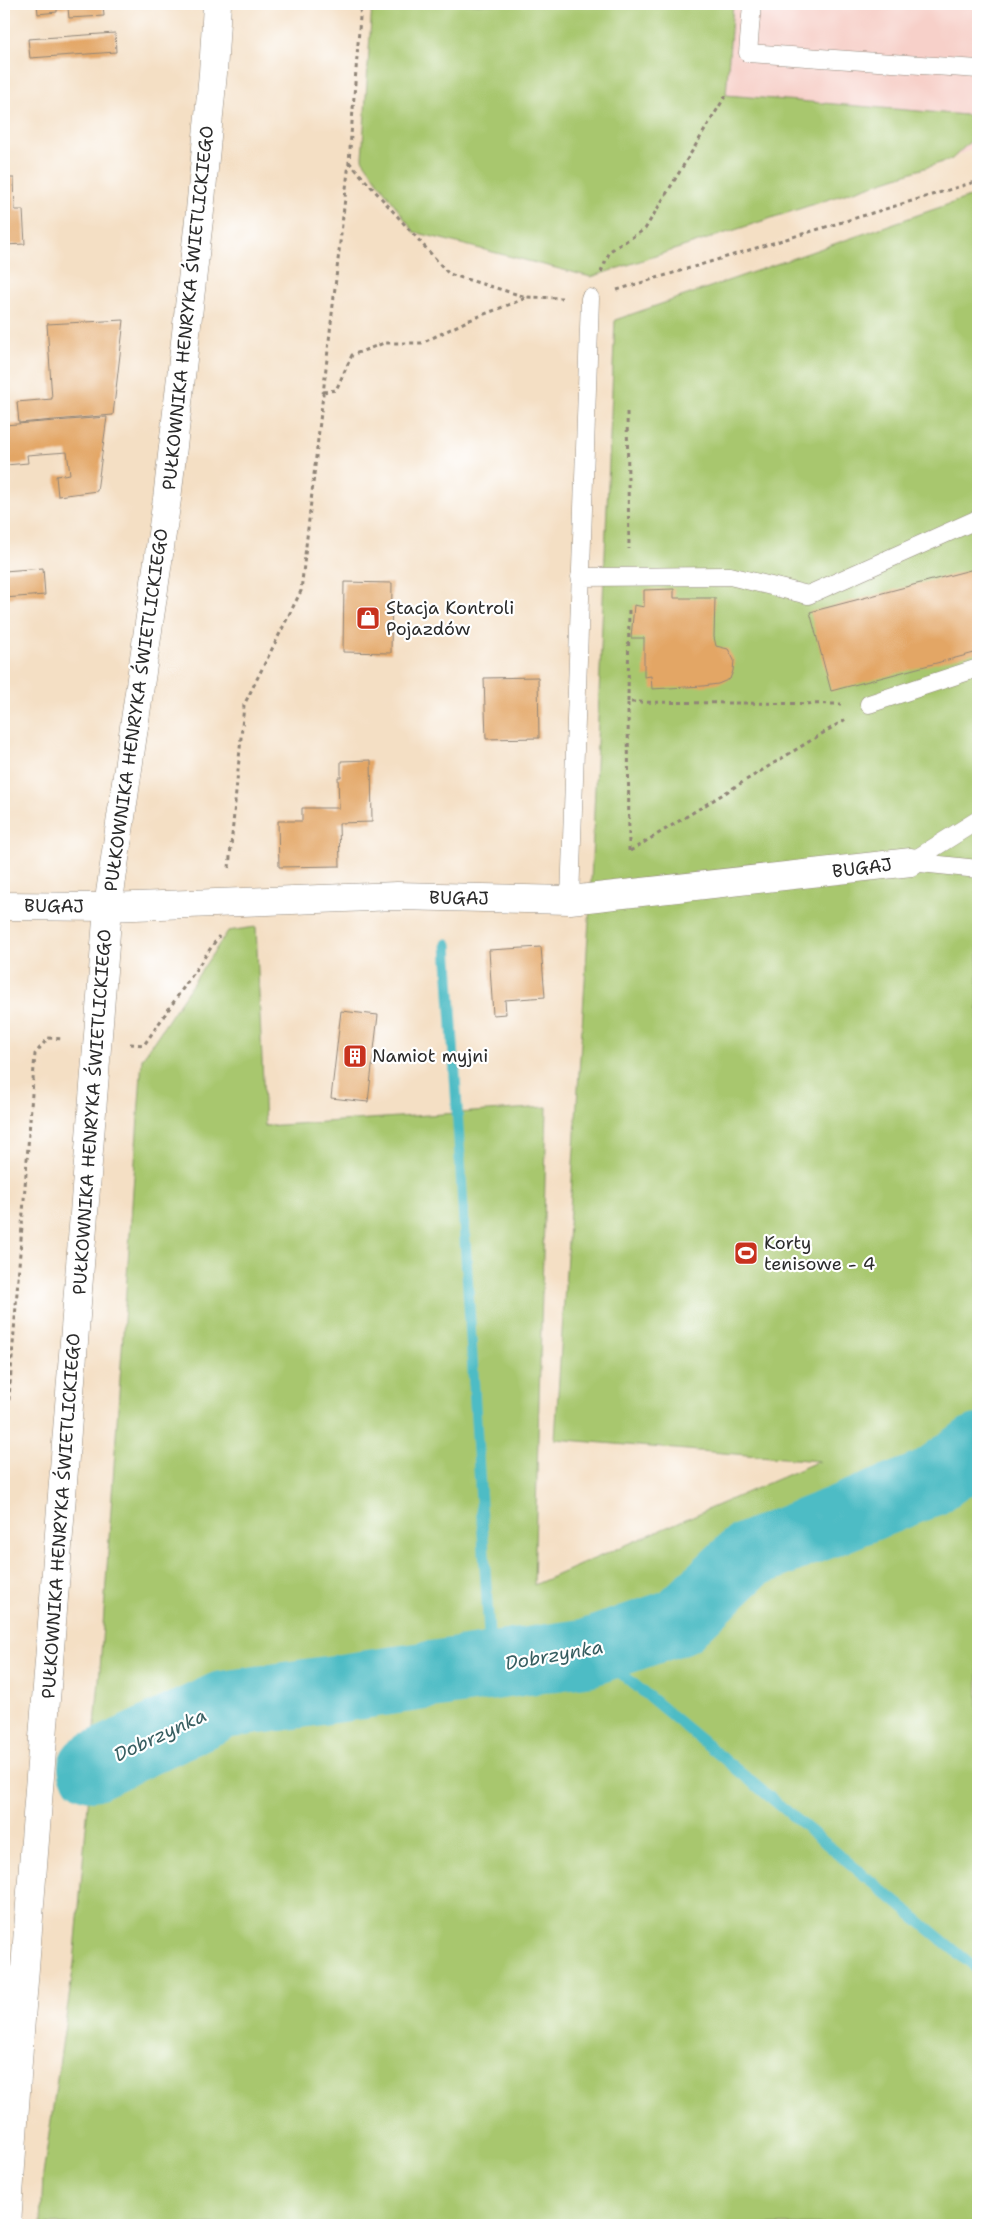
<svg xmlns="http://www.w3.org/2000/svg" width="982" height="2229" viewBox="0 0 982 2229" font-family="'Shantell Sans',sans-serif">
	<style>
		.built { fill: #f7d0c9 }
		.green { fill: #a8c76e; stroke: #6a794c }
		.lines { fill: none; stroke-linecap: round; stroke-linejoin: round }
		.stream { stroke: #4ebcc5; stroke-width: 11 }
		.river { stroke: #4ebcc5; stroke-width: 68 }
		.building { fill: #e3a665 }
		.lane-casing { stroke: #908578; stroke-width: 19 }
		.street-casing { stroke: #908578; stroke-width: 29 }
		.secondary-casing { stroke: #908578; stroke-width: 29 }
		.path { stroke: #908578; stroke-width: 3; stroke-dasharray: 4 4; stroke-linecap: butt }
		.lane { stroke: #fff; stroke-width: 18 }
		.street { stroke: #fff; stroke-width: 28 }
		.secondary { stroke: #fff; stroke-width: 28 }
		.labels { text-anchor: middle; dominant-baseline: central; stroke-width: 4.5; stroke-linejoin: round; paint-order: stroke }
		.street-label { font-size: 18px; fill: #2b2b2b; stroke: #fff }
		.poi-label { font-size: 18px; fill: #2b2b2b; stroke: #fff; text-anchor: start }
		.water-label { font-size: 19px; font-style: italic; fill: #375e61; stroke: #fff }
	</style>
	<rect width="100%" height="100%" fill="#fff"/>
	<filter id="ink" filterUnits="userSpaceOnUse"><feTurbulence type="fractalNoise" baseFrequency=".02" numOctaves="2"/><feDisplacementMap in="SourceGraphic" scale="10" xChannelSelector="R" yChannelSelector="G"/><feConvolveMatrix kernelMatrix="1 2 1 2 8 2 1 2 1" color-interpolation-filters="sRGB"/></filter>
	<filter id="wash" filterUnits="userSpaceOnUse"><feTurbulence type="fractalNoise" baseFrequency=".0096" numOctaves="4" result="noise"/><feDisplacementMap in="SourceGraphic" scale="20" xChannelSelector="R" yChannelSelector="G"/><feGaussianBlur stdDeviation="1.12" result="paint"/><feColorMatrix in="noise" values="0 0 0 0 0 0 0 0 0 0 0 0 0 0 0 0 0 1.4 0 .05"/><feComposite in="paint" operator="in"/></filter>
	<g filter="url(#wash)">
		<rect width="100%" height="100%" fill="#f4dfc4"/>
		<path class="built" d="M372,4H978V146L949,160L591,277L414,232L362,159Z"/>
		<path class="green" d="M372,4H733L726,95L978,116V134L952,159L591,277L414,232L362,159Z
			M978,194V2225H41L43,2175L74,1963L100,1669L142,1059L228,931L256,927L265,1126L547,1107L534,1585L819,1461L555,1439L590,905L615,320Z"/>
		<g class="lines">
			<path class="stream" d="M447,944L491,1667
				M590,1652L611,1665L978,1970"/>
			<path class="river" d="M92,1767L223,1705L590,1652L679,1621L747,1556L930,1483L978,1448"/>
		</g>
		<g id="blocks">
			<path class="building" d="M37,4H103L104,16L69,18L68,8L57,9V12L38,14Z
				M115,33L116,52L30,58L28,39Z
				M4,178H14L15,210H23L25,244L4,245Z
				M124,320L113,415L19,423L17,402L52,399L47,324Z
				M107,417L97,491L58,496L56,476L70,474L67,452L27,455L28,463L6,465L4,425Z
				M43,568L45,595L4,598V571Z
				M978,568V652L831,691L810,612Z
				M344,582L392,583L391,653L343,652Z
				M674,589V598H715L714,637L716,646L728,649L734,660L733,671L730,679L718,684L703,686L652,689L651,676L644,677V638H631L634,605L644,607V590Z
				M538,677L539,738L486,739L484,678Z
				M371,760L372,822L339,823L340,866L279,867L278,821H302V808H339L338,777H341V761Z
				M541,947L545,997L505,1000L506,1014L493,1015L489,950Z
				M341,1011L378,1015L368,1102L331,1098Z"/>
		</g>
	</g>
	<g filter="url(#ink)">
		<use href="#blocks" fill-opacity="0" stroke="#908578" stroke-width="1"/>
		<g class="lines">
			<g class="lane-casing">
				<path id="lane" d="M752,4L748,53L978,69
					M580,577L730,576L808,595L978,519
					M869,704L978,668
					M911,862L978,820
					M911,862L978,869
					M570,900L590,298"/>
			</g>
			<g class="street-casing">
				<path id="street" d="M4,906L108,907L397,896L570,900L911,862"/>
			</g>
			<g class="secondary-casing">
				<path id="secondary" d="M7,2225L20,2032L108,907L167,499L200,211L213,73L217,4"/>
			</g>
			<path class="path" d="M349,162L449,274L526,297L562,298
				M601,272L610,251L645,229L726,95
				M617,290L978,181
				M323,392L336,390L352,355L384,343H422L467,321L526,298
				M627,412L629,549
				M628,702L629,606
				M629,851L628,702L841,704
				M630,851L846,719
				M229,868L244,705L301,591L349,162L361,4
				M130,1044L144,1045L219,936
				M4,1464L35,1054L48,1038L64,1039"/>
			<use href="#lane" class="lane"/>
			<use href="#street" class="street"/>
			<use href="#secondary" class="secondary"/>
		</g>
	</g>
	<defs>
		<g id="shop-square" transform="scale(1.25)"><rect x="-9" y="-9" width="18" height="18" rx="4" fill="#c8321e" stroke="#fff"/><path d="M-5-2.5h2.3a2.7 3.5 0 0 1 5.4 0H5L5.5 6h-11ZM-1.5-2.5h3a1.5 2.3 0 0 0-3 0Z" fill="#fff"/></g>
		<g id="building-square" transform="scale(1.25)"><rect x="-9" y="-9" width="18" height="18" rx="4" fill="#c8321e" stroke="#fff"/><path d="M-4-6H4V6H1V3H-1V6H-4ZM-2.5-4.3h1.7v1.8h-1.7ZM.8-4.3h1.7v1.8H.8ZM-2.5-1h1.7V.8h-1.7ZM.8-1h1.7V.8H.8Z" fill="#fff"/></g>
		<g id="stadium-square" transform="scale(1.25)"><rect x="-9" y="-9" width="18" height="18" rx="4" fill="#c8321e" stroke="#fff"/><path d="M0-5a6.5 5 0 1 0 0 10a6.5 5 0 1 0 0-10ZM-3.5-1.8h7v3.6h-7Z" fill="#fff"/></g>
	</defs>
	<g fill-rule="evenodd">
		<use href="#shop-square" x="368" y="618"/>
		<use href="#building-square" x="355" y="1056"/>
		<use href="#stadium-square" x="746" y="1253"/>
	</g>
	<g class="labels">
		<g class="street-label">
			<text transform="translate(188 308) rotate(-84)">PUŁKOWNIKA HENRYKA ŚWIETLICKIEGO</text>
			<text transform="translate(136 710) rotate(-82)">PUŁKOWNIKA HENRYKA ŚWIETLICKIEGO</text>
			<text transform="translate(862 868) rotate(-7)">BUGAJ</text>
			<text transform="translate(459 898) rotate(1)">BUGAJ</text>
			<text transform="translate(54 906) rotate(1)">BUGAJ</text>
			<text transform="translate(92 1112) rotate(-86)">PUŁKOWNIKA HENRYKA ŚWIETLICKIEGO</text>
			<text transform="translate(61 1516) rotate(-86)">PUŁKOWNIKA HENRYKA ŚWIETLICKIEGO</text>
		</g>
		<g class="poi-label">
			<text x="386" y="608">Stacja Kontroli<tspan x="386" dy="21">Pojazdów</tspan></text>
			<text x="372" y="1056">Namiot myjni</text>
			<text x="764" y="1243">Korty<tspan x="764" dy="21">tenisowe - 4</tspan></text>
		</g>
		<g class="water-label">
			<text transform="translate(554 1655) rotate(-10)">Dobrzynka</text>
			<text transform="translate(160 1735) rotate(-25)">Dobrzynka</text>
		</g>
	</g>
	<rect width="982" height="2229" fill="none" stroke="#fff" stroke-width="20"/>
</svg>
